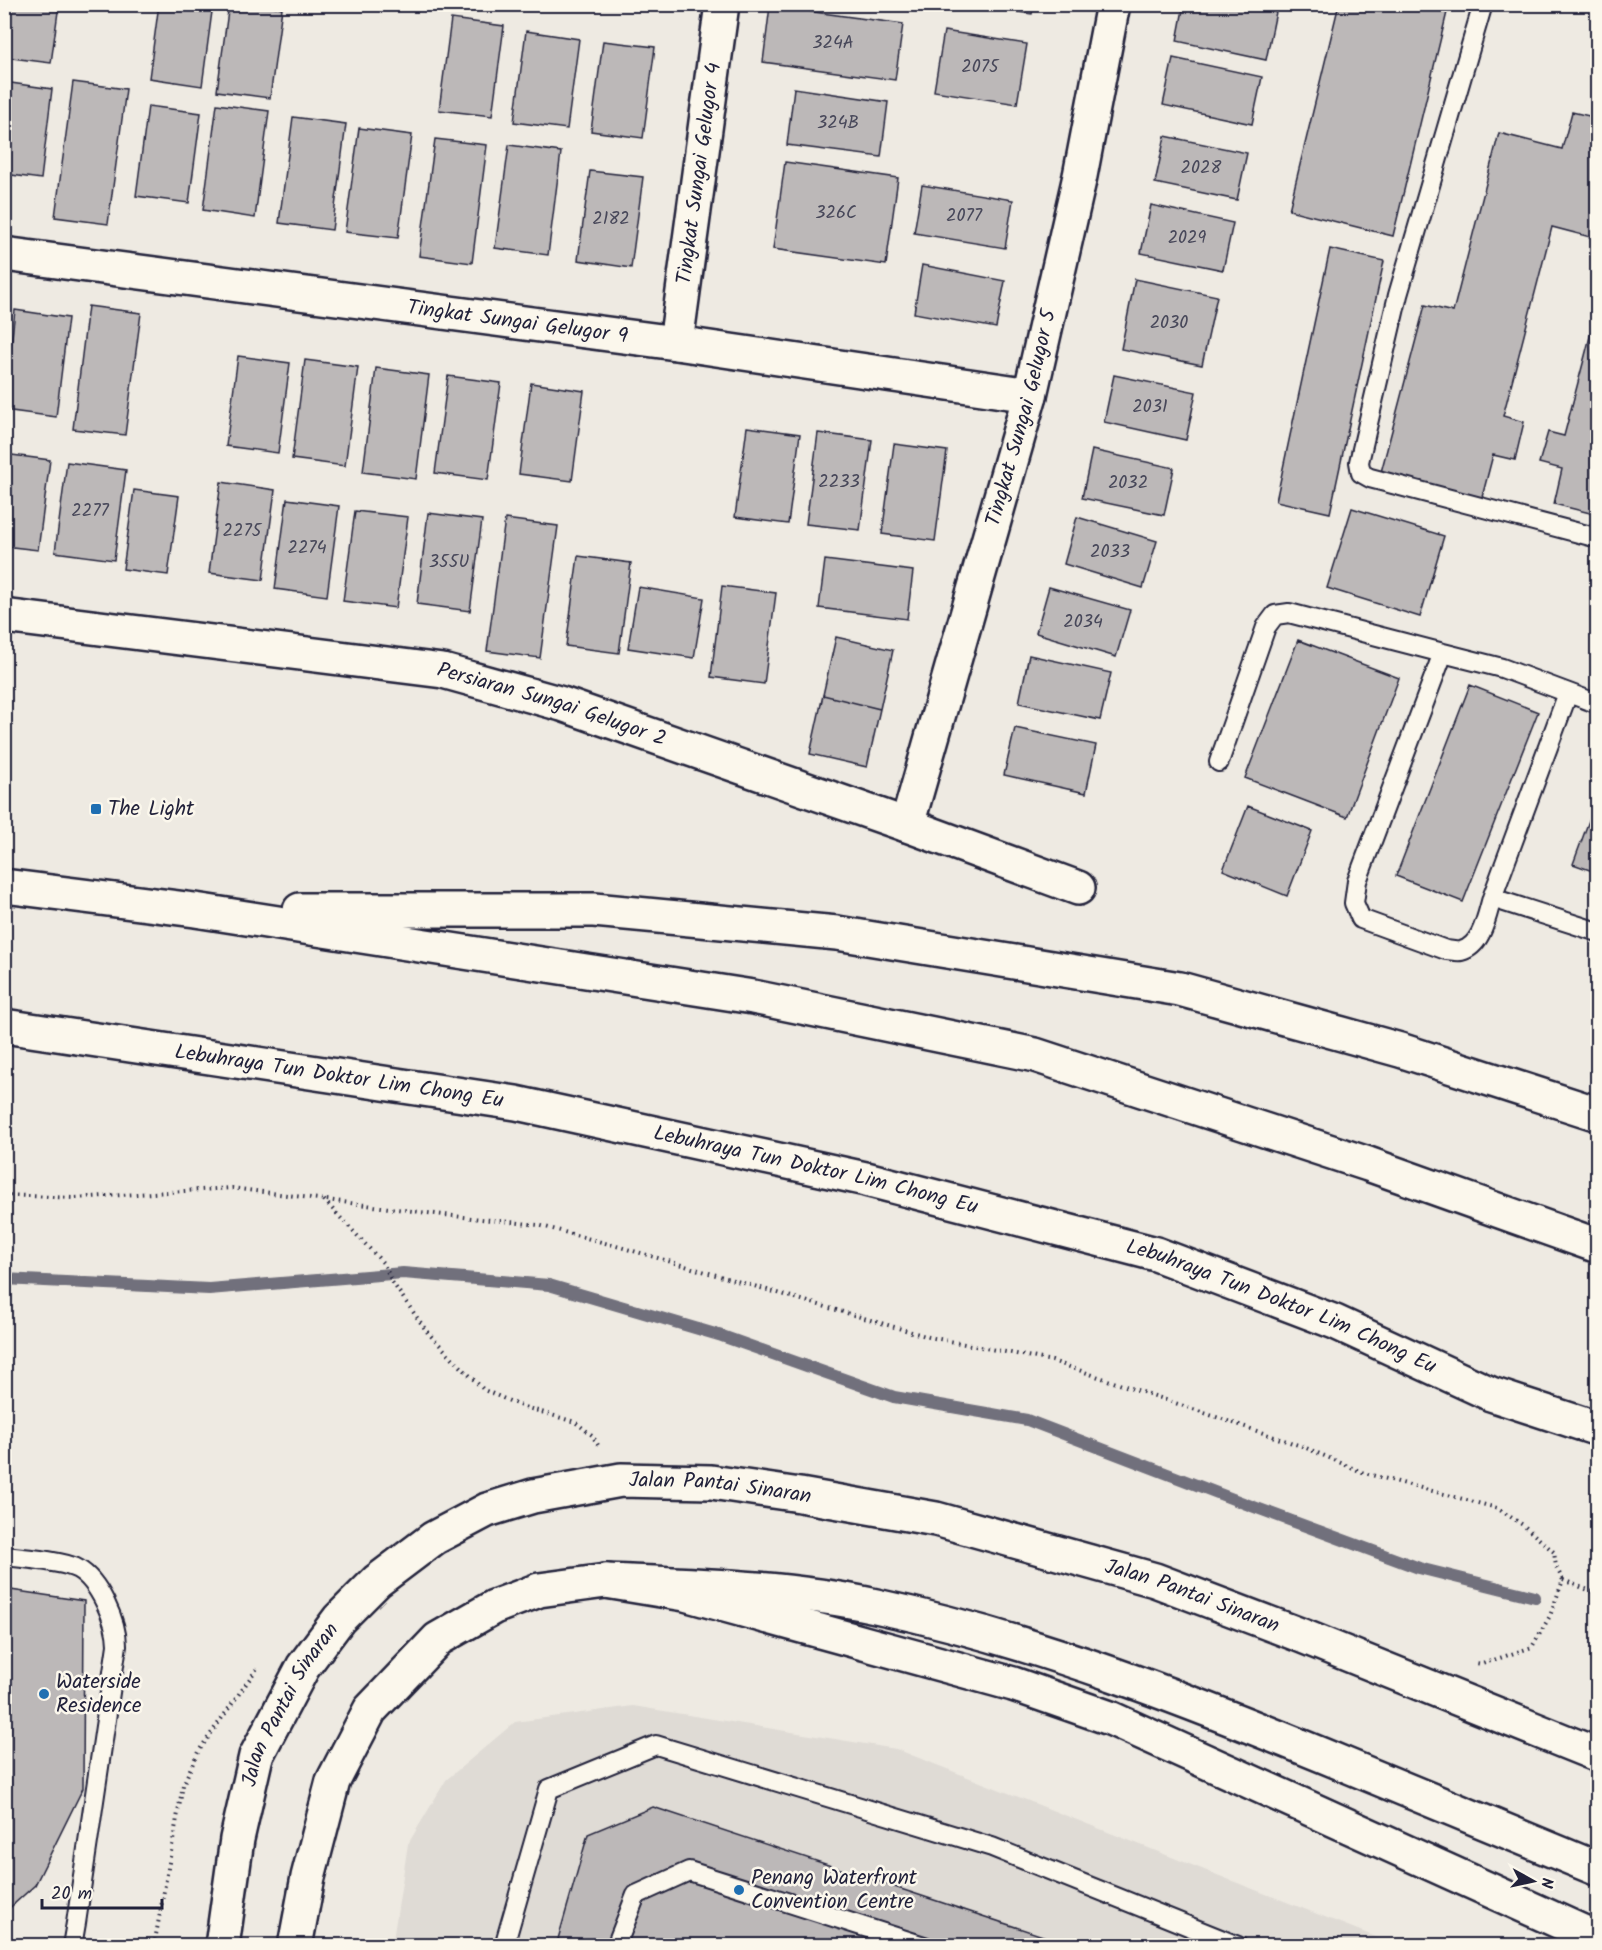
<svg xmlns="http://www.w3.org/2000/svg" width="1602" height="1950" viewBox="0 0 1602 1950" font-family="Kalam,sans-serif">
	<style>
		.built { fill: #dfdbd5 }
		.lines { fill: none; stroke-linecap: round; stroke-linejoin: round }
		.stream { stroke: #716f7c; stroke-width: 12 }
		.building { fill: #bcb8b8; stroke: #22223b; stroke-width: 1.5 }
		.service-casing { stroke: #22223b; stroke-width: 22 }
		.minor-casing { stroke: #22223b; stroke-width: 38 }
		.trunk-casing { stroke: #22223b; stroke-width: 38 }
		.path { stroke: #22223b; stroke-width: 4; stroke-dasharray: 1.5 4.5; stroke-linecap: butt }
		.service { stroke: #fbf7ec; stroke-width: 18 }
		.minor { stroke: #fbf7ec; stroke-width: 33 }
		.trunk { stroke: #fbf7ec; stroke-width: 33 }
		.poi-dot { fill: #1f6fb2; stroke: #fbf7ec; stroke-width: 2 }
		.labels { text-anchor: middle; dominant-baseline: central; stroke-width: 5; stroke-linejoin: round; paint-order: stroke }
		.number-label { font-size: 18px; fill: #48485a }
		.street-label { font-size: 21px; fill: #22223b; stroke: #fbf7ec }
		.poi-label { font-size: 21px; fill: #22223b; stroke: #fbf7ec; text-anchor: start }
	</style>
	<rect width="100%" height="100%" fill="#eeeae2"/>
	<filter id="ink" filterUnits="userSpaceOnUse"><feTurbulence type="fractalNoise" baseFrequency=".0167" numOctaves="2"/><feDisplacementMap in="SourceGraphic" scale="12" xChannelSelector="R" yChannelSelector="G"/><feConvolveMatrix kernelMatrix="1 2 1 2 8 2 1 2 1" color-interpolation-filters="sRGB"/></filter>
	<g filter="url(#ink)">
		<path class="built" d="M633,1706L896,1749L1396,1945L392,1946L408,1844L446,1780L515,1722Z"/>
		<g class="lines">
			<path class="stream" d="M4,1279L209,1289L403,1273L549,1285L722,1336L894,1397L1027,1420L1246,1504L1419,1568L1535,1597"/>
		</g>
		<path class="building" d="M5,4H59L51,63L4,57Z
			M159,4H213L202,86L149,78Z
			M229,4H260L282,8L270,98L217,91Z
			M963,4H1034L1032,14Z
			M1184,4H1240L1276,12L1266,60L1177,41Z
			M1339,4H1449L1393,236L1289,210Z
			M770,6L903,24L895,80L763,62Z
			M451,19L504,26L492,116L439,110Z
			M526,31L579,39L567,129L514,122Z
			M944,31L1027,44L1017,104L934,91Z
			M603,41L655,47L643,138L591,131Z
			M1173,58L1262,77L1252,124L1163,105Z
			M4,82L52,89L41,179L4,174Z
			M73,82L126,89L108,224L55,217Z
			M794,88L888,102L881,157L787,145Z
			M217,104L269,111L255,218L203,210Z
			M148,106L201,113L189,203L136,196Z
			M1572,112L1598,118V239L1552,227L1503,416L1524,422L1515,460L1493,455L1481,501L1380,476L1425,305L1453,312L1499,133L1562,149Z
			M293,117L346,124L332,230L279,223Z
			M359,128L412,135L398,238L345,232Z
			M1165,136L1247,153L1237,200L1155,183Z
			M435,139L487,145L472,263L419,256Z
			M509,145L561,152L548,255L495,248Z
			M785,162L898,178L886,265L773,249Z
			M590,171L643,177L631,268L578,260Z
			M922,185L1013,200L1005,248L914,233Z
			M1151,205L1233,223L1223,270L1141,253Z
			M1330,249L1384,261L1330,513L1276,501Z
			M922,265L1005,281L996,328L914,313Z
			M1135,279L1217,296L1202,365L1121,349Z
			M88,306L141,313L125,435L73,429Z
			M1598,306V515L1554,504L1562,469L1539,463L1548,432L1564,436Z
			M15,310L68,318L56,417L4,410Z
			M238,356L290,363L278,453L226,446Z
			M305,360L358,367L345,466L292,459Z
			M376,368L429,375L416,479L363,472Z
			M1114,375L1196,392L1186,440L1104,422Z
			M448,376L501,383L488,480L435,473Z
			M531,383L584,391L572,481L519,474Z
			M747,427L800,434L788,524L735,517Z
			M818,433L872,440L860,530L806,524Z
			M894,444L947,451L935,541L882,534Z
			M1092,450L1174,468L1164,515L1082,498Z
			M4,454L50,460L38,550L4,546Z
			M67,462L126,470L114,560L55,552Z
			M221,482L275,490L263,580L209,573Z
			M134,490L179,496L168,575L123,569Z
			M287,499L339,506L327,596L275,589Z
			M1352,508L1444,536L1420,617L1327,588Z
			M355,511L408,517L396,608L343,601Z
			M428,513L482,520L470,611L417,604Z
			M1077,517L1157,541L1143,588L1064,564Z
			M505,519L558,526L540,658L487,651Z
			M578,556L631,563L619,653L566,646Z
			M825,560L913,571L907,619L819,608Z
			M722,586L776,593L764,684L711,677Z
			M638,587L704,598L694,658L628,648Z
			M1049,587L1130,610L1116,657L1036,633Z
			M836,637L893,650L880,709L823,695Z
			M1298,640L1399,678L1347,817L1245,778Z
			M1029,655L1111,673L1100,720L1019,703Z
			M1470,685L1538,712L1463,902L1396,876Z
			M823,695L880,709L867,767L810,754Z
			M1015,728L1096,745L1086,793L1004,775Z
			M1598,796V873L1573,864Z
			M1248,806L1312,831L1287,896L1223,870Z
			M4,1589L84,1601L83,1788L35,1885L4,1913Z
			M653,1807L1073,1946H556L588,1834Z"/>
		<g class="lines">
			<g class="service-casing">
				<path id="service" d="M1483,4L1398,295L1359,462L1361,473L1370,478L1598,538
					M1598,704L1502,668L1443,653L1357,881L1354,903L1361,919L1446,950C1450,950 1457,952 1461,951C1482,946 1487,915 1492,898L1598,932
					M1219,762L1266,627L1275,615L1289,613L1443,653
					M1492,898L1568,693
					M4,1556C22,1558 64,1561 78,1569C99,1581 117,1622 117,1645L76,1923L72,1946
					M504,1946L549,1789L656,1745L992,1847L1238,1946
					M616,1946L636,1895L689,1871L924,1946"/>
			</g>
			<g class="minor-casing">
				<g id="minor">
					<path id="s1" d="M4,254L676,343L1030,395"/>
					<path id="s2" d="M676,343L722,4"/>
					<path id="s3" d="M4,616L443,671L562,704L907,825L1078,888"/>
					<path id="s4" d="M907,825L1030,395L1080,176L1113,4"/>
					<path id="s5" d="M222,1946L237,1839L256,1756L303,1667L339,1619L377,1581L434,1538L487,1510L533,1496L621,1480L711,1482L800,1495L936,1519L1155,1580L1300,1635L1598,1755"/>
					<path d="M295,1946L308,1877L333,1781L370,1710L438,1639L494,1607L539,1590L606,1581L685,1594L1013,1684L1110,1718L1598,1939"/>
				</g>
			</g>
			<g class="trunk-casing">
				<g id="trunk">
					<path d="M4,886L195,910L753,997L1035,1055L1368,1164L1598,1246"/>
					<path d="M300,910H594L837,933L1180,989L1400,1050L1598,1114"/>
					<path id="s6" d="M4,1026L516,1103L866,1179L1156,1254L1335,1322L1491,1394L1598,1429"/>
					<path d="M606,1581C697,1585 788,1587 876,1606C1039,1641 1193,1702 1346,1765C1430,1800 1514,1835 1598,1869"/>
				</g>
			</g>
			<path class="path" d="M4,1195L74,1198L232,1188L444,1215L538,1225L620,1247L929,1337L1052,1361L1304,1447L1364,1473L1497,1508L1523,1525L1554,1552L1556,1567L1563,1580L1550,1616L1532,1647L1482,1664L1476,1663
				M324,1200L384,1264L392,1282L428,1333L484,1390L521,1406L575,1422L592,1435L598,1445
				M1563,1580L1598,1594
				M154,1946L183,1785L198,1752L258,1667"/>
			<use href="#service" class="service"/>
			<use href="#minor" class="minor"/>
			<use href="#trunk" class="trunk"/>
		</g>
	</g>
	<g class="poi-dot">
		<rect x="90" y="803" width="12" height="12" rx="3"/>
		<circle cx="44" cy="1694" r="6"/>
		<circle cx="739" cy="1890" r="6"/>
	</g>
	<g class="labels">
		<g class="number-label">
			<text x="833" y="43">324A</text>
			<text x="980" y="67">2075</text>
			<text x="838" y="123">324B</text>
			<text x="1201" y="168">2028</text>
			<text x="836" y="213">326C</text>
			<text x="964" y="216">2077</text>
			<text x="611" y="219">2182</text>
			<text x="1187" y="238">2029</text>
			<text x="1169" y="323">2030</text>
			<text x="1150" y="407">2031</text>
			<text x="839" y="482">2233</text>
			<text x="1128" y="483">2032</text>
			<text x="90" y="511">2277</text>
			<text x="242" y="531">2275</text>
			<text x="307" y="548">2274</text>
			<text x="1110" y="552">2033</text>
			<text x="449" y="562">355U</text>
			<text x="1083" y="622">2034</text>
		</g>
		<g class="street-label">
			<text stroke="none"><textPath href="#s2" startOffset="171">Tingkat Sungai Gelugor 4</textPath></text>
			<text stroke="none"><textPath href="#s1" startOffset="518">Tingkat Sungai Gelugor 9</textPath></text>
			<text stroke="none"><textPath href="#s4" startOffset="423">Tingkat Sungai Gelugor 5</textPath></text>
			<text stroke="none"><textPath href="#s3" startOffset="556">Persiaran Sungai Gelugor 2</textPath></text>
			<text stroke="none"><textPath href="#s6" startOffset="339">Lebuhraya Tun Doktor Lim Chong Eu</textPath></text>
			<text stroke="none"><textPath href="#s6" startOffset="825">Lebuhraya Tun Doktor Lim Chong Eu</textPath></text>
			<text stroke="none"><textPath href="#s6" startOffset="1311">Lebuhraya Tun Doktor Lim Chong Eu</textPath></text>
			<text stroke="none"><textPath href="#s5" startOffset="776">Jalan Pantai Sinaran</textPath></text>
			<text stroke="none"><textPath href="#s5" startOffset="1262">Jalan Pantai Sinaran</textPath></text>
			<text stroke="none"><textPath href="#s5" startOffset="254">Jalan Pantai Sinaran</textPath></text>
		</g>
		<g class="poi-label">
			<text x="108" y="809">The Light</text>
			<text x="56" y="1682">Waterside<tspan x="56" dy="24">Residence</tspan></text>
			<text x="751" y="1878">Penang Waterfront<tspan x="751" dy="24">Convention Centre</tspan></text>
		</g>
	</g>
	<rect width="1602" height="1950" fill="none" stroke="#fbf7ec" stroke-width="24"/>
	<rect x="12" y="12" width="1578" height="1926" fill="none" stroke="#22223b" stroke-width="2" filter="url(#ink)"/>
	<g transform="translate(1533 1881) rotate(98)" stroke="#fbf7ec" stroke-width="4.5" paint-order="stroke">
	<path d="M0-4.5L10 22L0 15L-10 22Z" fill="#22223b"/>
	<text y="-9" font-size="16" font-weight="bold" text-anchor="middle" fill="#22223b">N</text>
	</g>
	<path d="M42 1899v9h120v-9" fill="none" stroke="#22223b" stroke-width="3"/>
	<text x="51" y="1899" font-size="18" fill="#22223b" stroke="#fbf7ec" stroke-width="4.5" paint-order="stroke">20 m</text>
</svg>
